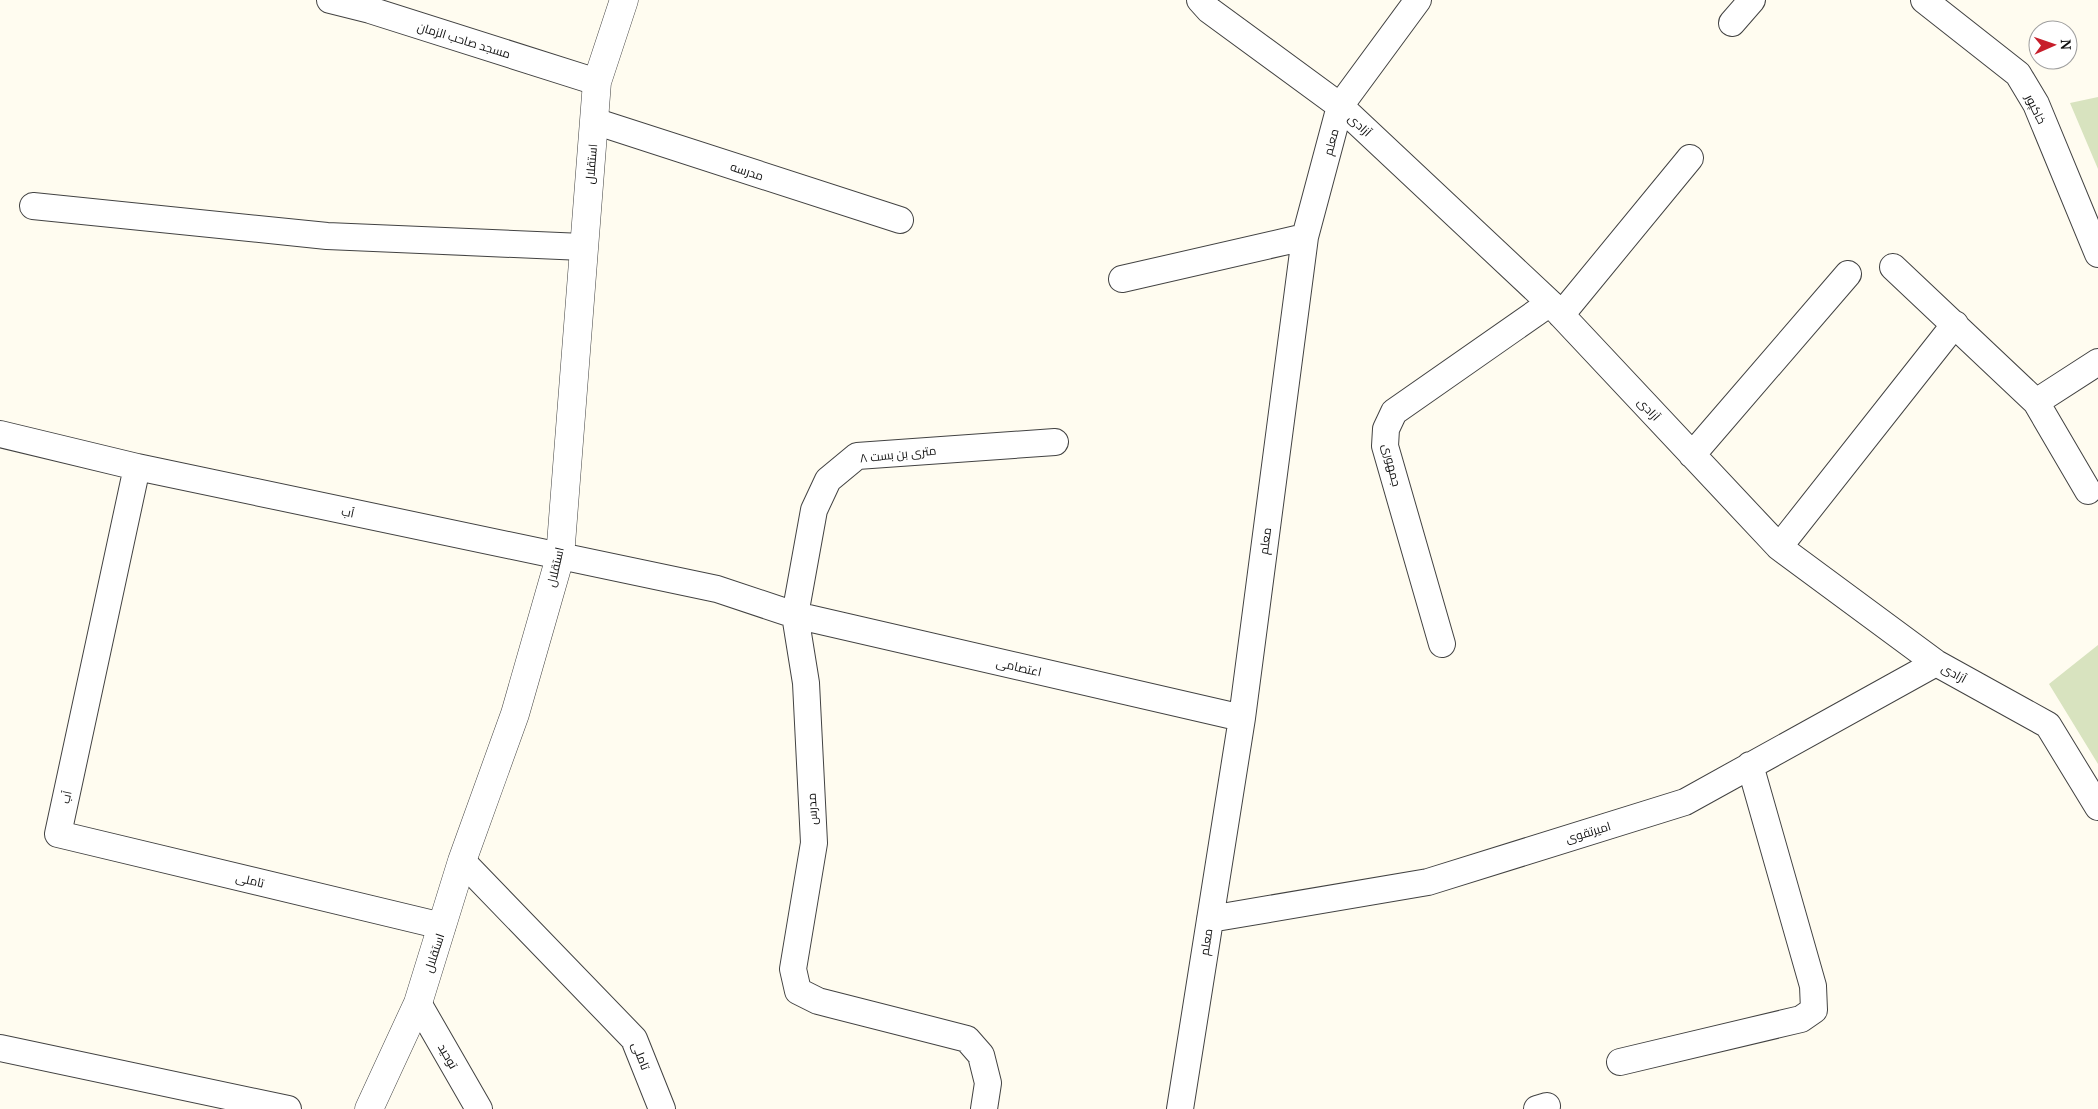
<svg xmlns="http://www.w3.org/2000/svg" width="2098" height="1109" viewBox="0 0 2098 1109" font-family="'PT Serif',Cairo,serif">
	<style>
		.cemetery { fill: #d8e3bf }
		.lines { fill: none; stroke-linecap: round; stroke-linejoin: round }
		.minor-casing { stroke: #424242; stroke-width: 28 }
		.tertiary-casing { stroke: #424242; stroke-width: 29 }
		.minor { stroke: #fff; stroke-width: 26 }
		.tertiary { stroke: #fff; stroke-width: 28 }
		.labels { text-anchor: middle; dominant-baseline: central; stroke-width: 5; stroke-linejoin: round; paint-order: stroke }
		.street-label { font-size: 12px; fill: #0f0f0f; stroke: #fff }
	</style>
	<rect width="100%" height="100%" fill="#fffcf0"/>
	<path class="cemetery" d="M2098,97V169L2070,103Z
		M2098,645V764L2049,684Z"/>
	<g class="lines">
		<g class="minor-casing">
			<path id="minor" d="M330,0L370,10L597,82
				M1200,0L1209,10L1340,106L1550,303L1779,547L1936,663L2048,725L2098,807
				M1924,0L2018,74L2036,104L2098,254
				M1732,23L1752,0
				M594,121L900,220
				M33,206L327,236L583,247
				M1893,267L2036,402L2088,491
				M1122,279L1305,237
				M1561,315L1690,158
				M2036,402L2098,362
				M0,434L137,467
				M1055,442L857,456L828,480L814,510L795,615L1242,718
				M1692,455L1848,274
				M1779,547L1955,324
				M1442,644L1385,446L1386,429L1394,412L1550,303
				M462,861L634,1039L662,1109
				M1210,919L1428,882L1685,802L1936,663
				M442,926L58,834L137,467L717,589L795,615L806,683L814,843L793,969L798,991L818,1001L967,1039L981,1055L988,1083L984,1109
				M418,1003L479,1109
				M0,1048L288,1109
				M1620,1062L1801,1019L1814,1010L1813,986L1750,765
				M1180,1109L1242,718L1305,237L1340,106L1418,0
				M1537,1109L1547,1106"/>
		</g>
		<g class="tertiary-casing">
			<path id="tertiary" d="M369,1109L418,1003L462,861L515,714L560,557L597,82L624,0"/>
		</g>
		<use href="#minor" class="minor"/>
		<use href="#tertiary" class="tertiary"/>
	</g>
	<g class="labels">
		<g class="street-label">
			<text transform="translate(464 40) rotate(17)">مسجد صاحب الزمان</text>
			<text transform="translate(2036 109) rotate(64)">خاکپور</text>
			<text transform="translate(1360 125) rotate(43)">آزادی</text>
			<text transform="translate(1331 142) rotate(-75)">معلم</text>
			<text transform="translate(591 164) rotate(-85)">استقلال</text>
			<text transform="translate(747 171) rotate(18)">مدرسه</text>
			<text transform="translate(1649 409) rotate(47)">آزادی</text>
			<text transform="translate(898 454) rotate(-6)">۸ متری بن بست</text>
			<text transform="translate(1392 465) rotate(76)">جمهوری</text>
			<text transform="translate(348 512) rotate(12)">آب</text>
			<text transform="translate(1265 541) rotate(-83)">معلم</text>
			<text transform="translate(555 567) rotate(-77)">استقلال</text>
			<text transform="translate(1019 667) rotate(13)">اعتصامی</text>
			<text transform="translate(1954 673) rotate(29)">آزادی</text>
			<text transform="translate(66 797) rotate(-78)">آب</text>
			<text transform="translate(812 809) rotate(-93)">مدرس</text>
			<text transform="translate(1588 832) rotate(-17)">امیرتقوی</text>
			<text transform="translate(250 880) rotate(13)">تاملی</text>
			<text transform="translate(1206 942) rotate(-81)">معلم</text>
			<text transform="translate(434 953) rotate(-72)">استقلال</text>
			<text transform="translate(448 1056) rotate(60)">توحید</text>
			<text transform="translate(641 1056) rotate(68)">تاملی</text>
		</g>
	</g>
	<g transform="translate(2053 45) rotate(88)"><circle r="24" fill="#ffffff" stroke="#9f9f9f"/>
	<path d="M0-4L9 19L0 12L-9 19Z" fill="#c71e2b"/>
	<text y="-8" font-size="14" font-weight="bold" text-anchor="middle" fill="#0f0f0f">N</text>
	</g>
</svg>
